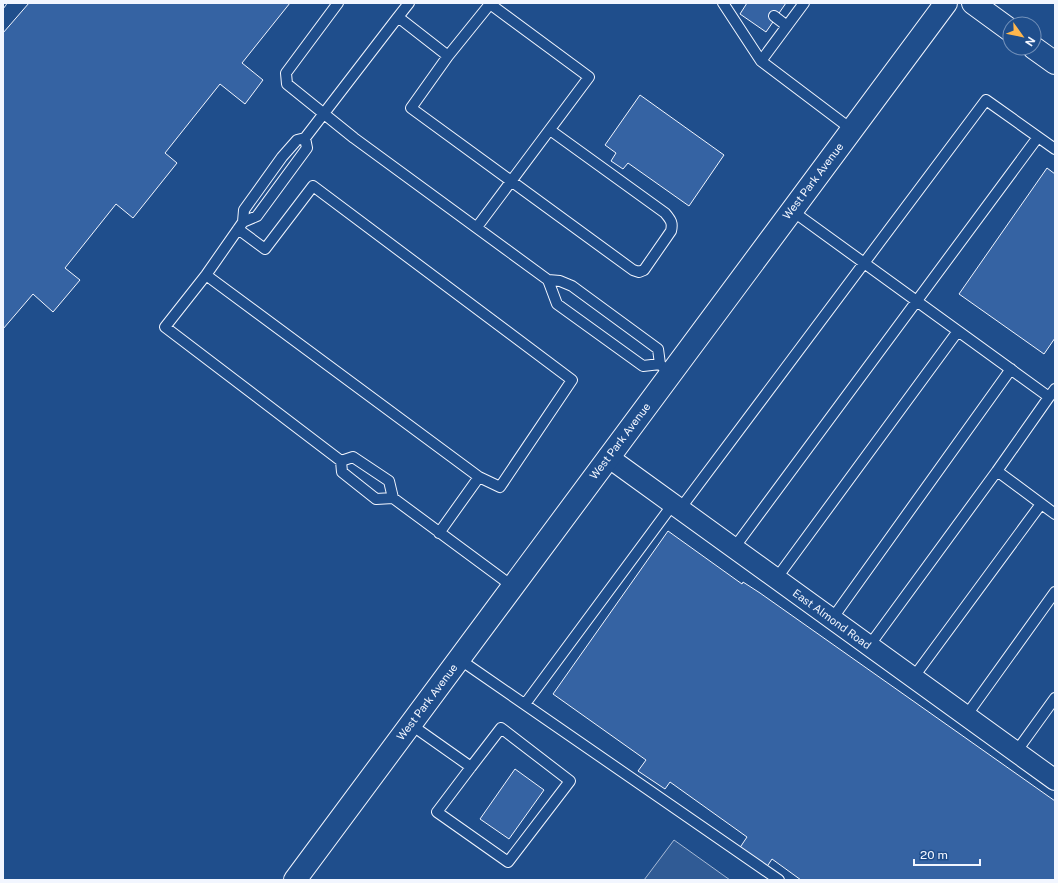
<svg xmlns="http://www.w3.org/2000/svg" width="1058" height="883" viewBox="0 0 1058 883" font-family="'Public Sans',sans-serif">
	<style>
		.built { fill: #305b95; stroke: #a8bbd7 }
		.building { fill: #3563a3; stroke: #f2f6ff }
		.lines { fill: none; stroke-linecap: round; stroke-linejoin: round }
		.lane-casing { stroke: #f2f6ff; stroke-width: 12 }
		.street-casing { stroke: #f2f6ff; stroke-width: 22 }
		.secondary-casing { stroke: #f2f6ff; stroke-width: 24 }
		.primary-casing { stroke: #f2f6ff; stroke-width: 24 }
		.lane { stroke: #1f4e8c; stroke-width: 10 }
		.street { stroke: #1f4e8c; stroke-width: 20 }
		.secondary { stroke: #1f4e8c; stroke-width: 22 }
		.primary { stroke: #1f4e8c; stroke-width: 22 }
		.rail-casing { stroke: #f2f6ff; stroke-width: 4.5 }
		.rail { stroke: #1f4e8c; stroke-width: 3; stroke-dasharray: 9; stroke-linecap: butt }
		.labels { text-anchor: middle; dominant-baseline: central; stroke-width: 3; stroke-linejoin: round; paint-order: stroke }
		.street-label { font-size: 11px; fill: #f2f6ff; stroke: #1f4e8c }
	</style>
	<rect width="100%" height="100%" fill="#1f4e8c"/>
	<path class="built" d="M674,840L730,880H644Z"/>
	<path class="building" d="M29,3H290L242,63L263,80L245,104L220,84L165,153L177,163L133,218L116,204L65,268L80,280L53,312L33,294L3,329V33Z
		M747,3H786L766,32L740,14Z
		M640,95L724,155L689,206L628,163L623,169L611,161L616,153L605,145Z
		M1047,168L1055,174V338L1044,354L959,294Z
		M668,531L742,584L743,582L760,593L1055,801V880H801L772,859L766,868L739,849L747,837L670,782L665,789L638,771L646,760L553,694Z
		M515,769L544,790L509,839L480,819Z"/>
	<g class="lines">
		<g class="lane-casing">
			<path id="lane" d="M338,3L286,73L287,84L354,138L548,280L557,304L643,366L660,364
				M409,3L398,17L448,56
				M723,3L761,61L851,129
				M774,16L787,26
				M761,61L804,3
				M305,138L307,148L257,216L243,222L206,275L165,327L341,461L342,472L376,499L393,498L512,586
				M791,210L1049,397L1055,389
				M243,222L244,210L282,157L297,140L305,138L398,17
				M477,227L589,77L490,4L448,56L411,108L633,270L639,272L644,270L671,231C673,223 671,220 665,213L550,130
				M238,229L265,249L313,186L572,380L500,487L479,477L439,533
				M206,275L479,477
				M548,280L560,281L572,286L658,349L660,364L664,368
				M1049,397L997,471L1055,514
				M341,461L353,457L389,481L393,498
				M680,509L986,100L1055,149
				M734,548L1038,137
				M776,579L958,331
				M832,619L1011,369
				M869,646L997,471
				M459,659L779,880
				M913,678L1041,504
				M525,704L673,504
				M966,716L1055,592
				M410,724L471,767L501,728L570,781L508,862L437,812L471,767
				M1016,752L1055,698"/>
		</g>
		<g class="street-casing">
			<path id="street" d="M608,457L1055,780"/>
		</g>
		<g class="secondary-casing">
			<path id="secondary" d="M295,880L946,3"/>
		</g>
		<g class="primary-casing">
			<path id="primary" d="M973,3L1010,30
				M1034,48L1055,63"/>
		</g>
		<use href="#lane" class="lane"/>
		<use href="#street" class="street"/>
		<use href="#secondary" class="secondary"/>
		<use href="#primary" class="primary"/>
		<g class="rail-casing">
			<path id="rail" d="M3,6L5,3"/>
		</g>
		<use href="#rail" class="rail"/>
	</g>
	<g class="labels">
		<g class="street-label">
			<text transform="translate(813 181) rotate(-53)">West Park Avenue</text>
			<text transform="translate(620 441) rotate(-53)">West Park Avenue</text>
			<text transform="translate(832 619) rotate(36)">East Almond Road</text>
			<text transform="translate(427 702) rotate(-53)">West Park Avenue</text>
		</g>
	</g>
	<rect width="1058" height="883" fill="none" stroke="#f2f6ff" stroke-width="8"/>
	<g transform="translate(1022 36) rotate(123)"><circle r="19" fill="#1f4e8c" stroke="#7391ba"/>
	<path d="M0-3L7 15L0 10L-7 15Z" fill="#ffb74d"/>
	<text y="-6" font-size="11" font-weight="bold" text-anchor="middle" fill="#f2f6ff">N</text>
	</g>
	<path d="M914 859v6h66v-6" fill="none" stroke="#f2f6ff" stroke-width="2"/>
	<text x="920" y="859" font-size="12" fill="#f2f6ff" stroke="#1f4e8c" stroke-width="3" paint-order="stroke">20 m</text>
</svg>
